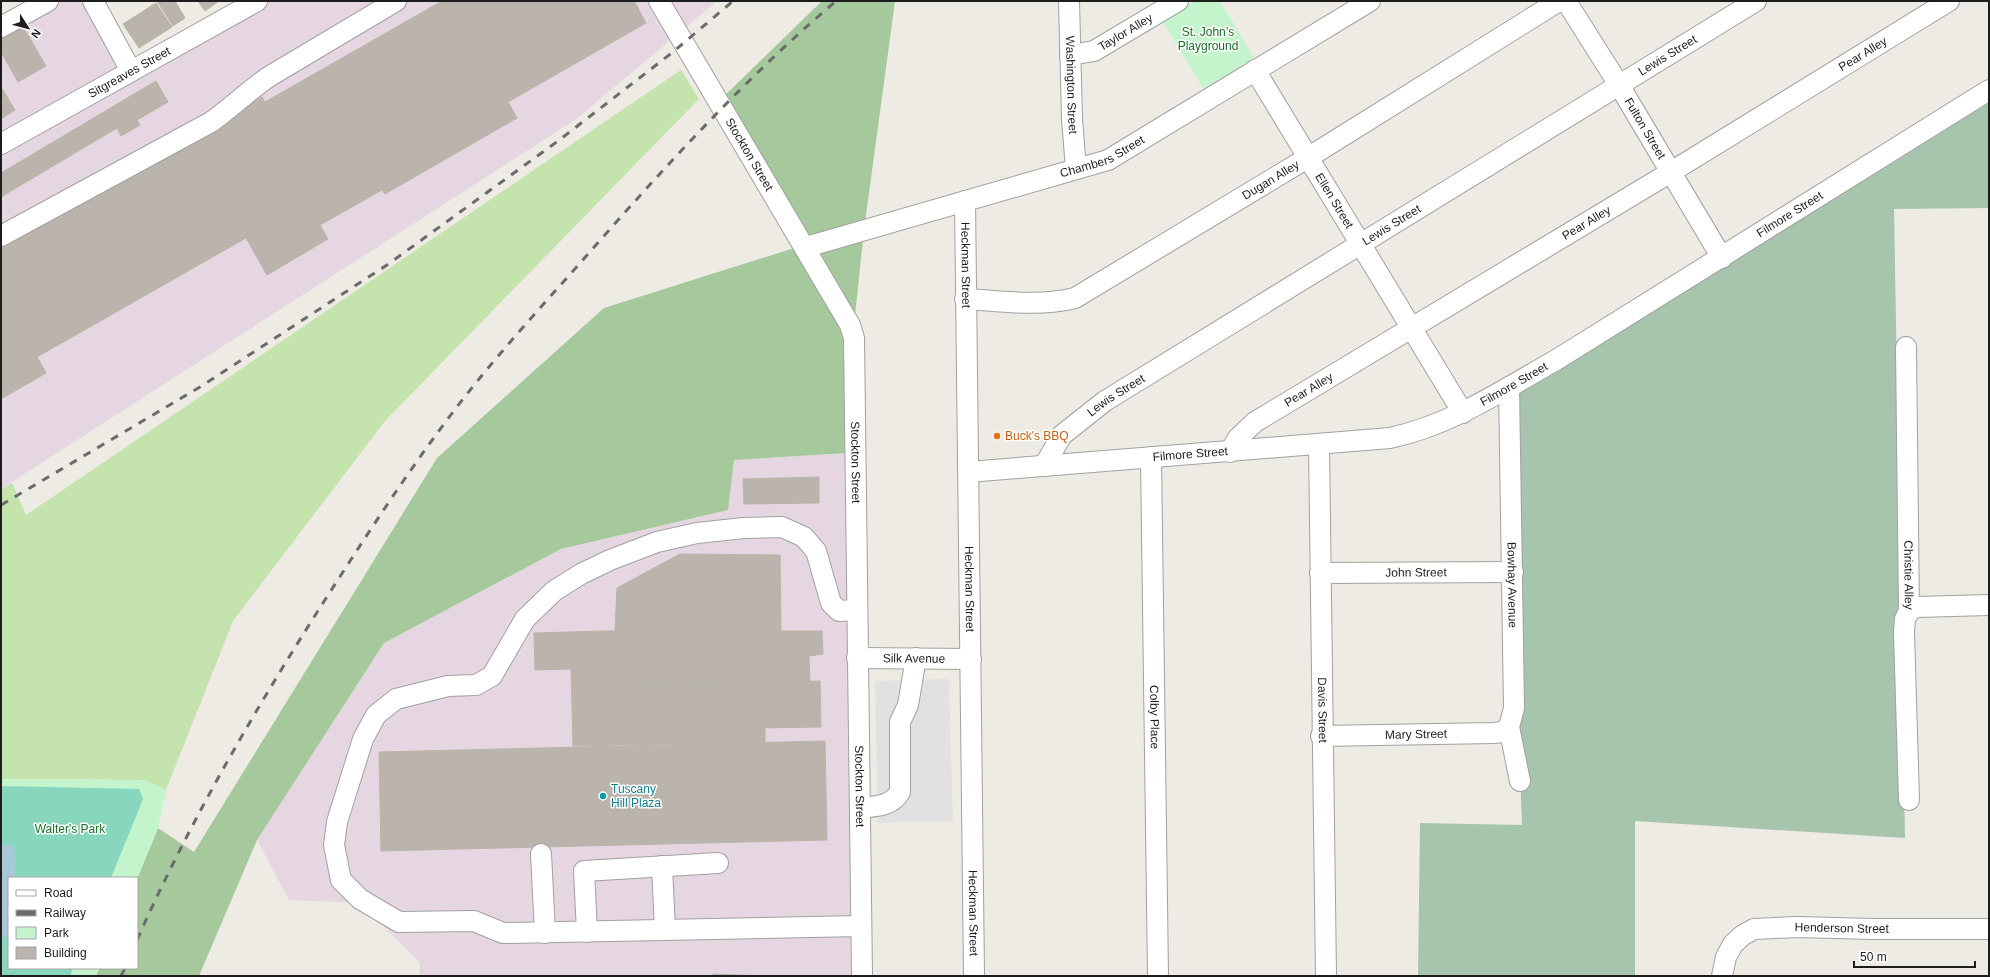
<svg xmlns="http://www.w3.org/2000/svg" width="1990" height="977" viewBox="0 0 1990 977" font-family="Helvetica,sans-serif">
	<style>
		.industrial { fill: #e6d6e2 }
		.grass { fill: #c4e3ad }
		.forest { fill: #a5c99c }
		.cemetery { fill: #a7c4ad }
		.park { fill: #c4f4cb }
		.pitch { fill: #88d6be }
		.parking { fill: #e1e1e1 }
		.water { fill: #a7c9d7 }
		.building { fill: #bab4ad; stroke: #bdb3a7 }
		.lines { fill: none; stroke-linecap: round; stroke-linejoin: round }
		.minor-casing { stroke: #a1a1a1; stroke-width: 22 }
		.minor { stroke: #fff; stroke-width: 20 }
		.rail { stroke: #6b6b6b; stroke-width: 3; stroke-dasharray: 8 8; stroke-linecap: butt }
		.food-dot { fill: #e8710a; stroke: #fff; stroke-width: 1.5 }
		.culture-dot { fill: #0f9aa8; stroke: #fff; stroke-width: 1.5 }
		.labels { text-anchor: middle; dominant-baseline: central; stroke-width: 3; stroke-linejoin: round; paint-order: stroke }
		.street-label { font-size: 12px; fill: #1d1d1d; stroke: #fff }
		.park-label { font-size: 12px; fill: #157124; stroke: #fff }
		.food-label { font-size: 12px; fill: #c56008; stroke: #fff; text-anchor: start }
		.culture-label { font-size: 12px; fill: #0d838f; stroke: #fff; text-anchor: start }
	</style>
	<rect width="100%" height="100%" fill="#edebe4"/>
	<path class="industrial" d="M54,1H91L128,69L248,1H717L575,120L1,489V31Z
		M847,453L851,976H419L420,963L360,903L289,900L257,840L384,643L561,549L728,510L734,460Z"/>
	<path class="grass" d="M681,70L699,99L385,421L233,621L166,790L144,780L1,779V489L12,483L26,515Z"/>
	<path class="forest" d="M822,1H895L864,230L854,325L847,453L734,460L728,510L561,549L384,643L257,840L199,976H96L99,968H137V879L158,828L194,852L437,458L604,308L804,245L717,103Z"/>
	<path class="cemetery" d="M1989,93V208L1894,209L1905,838L1635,821V976H1418L1420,823L1522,825L1506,394Z"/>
	<path class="park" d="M1195,1H1220L1254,57L1204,90L1162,20Z
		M1,777L2,779L144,780L166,790L158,828L137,879L9,878V968H99L96,976H1Z"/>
	<path class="pitch" d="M1,786L139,789L143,799L111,878H9V968H73L70,976H1Z"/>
	<path class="parking" d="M949,679L953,821L878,823L875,681Z"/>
	<path class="water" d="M1,845H14L16,878H9V937L1,938Z"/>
	<path class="building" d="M157,1H175L185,18L173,26Z
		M198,1H219L205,11Z
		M442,1H634L646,23L508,102L517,118L385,194L382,190L320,225L328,239L267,275L246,238L37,357L46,373L1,399V245L262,97L265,102Z
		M156,3L172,27L139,48L123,24Z
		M22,25L46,66L18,82L1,52V37Z
		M156,81L168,102L137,120L140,125L121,136L117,128L1,197V173Z
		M1,87L15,110L1,119Z
		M819,477V503L744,504L743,479Z
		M680,554L780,555L781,631H822L823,654L809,656L810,682L604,685L603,631H615L617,588Z
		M603,631L604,685H629L630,730L765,727V742L573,746L571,669L535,670L534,633Z
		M820,681L821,727L630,730L629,685Z
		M825,741L827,840L381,851L379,752Z
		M713,974L763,976H713Z"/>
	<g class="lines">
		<g class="minor-casing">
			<g id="minor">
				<path d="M93,1L131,71"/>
				<path id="s1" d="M659,1L850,325L854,338L862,976"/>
				<path id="s2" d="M1069,1L1072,119L1076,169"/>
				<path id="s3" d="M1566,1L1619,85L1722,258"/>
				<path d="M1,27L48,1"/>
				<path id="s4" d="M1070,55L1094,51L1178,1"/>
				<path id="s5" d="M1255,70L1463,413"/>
				<path id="s6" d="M1,144L257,1"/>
				<path id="s7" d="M965,201L974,976"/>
				<path d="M1,236L211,122C231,108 249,90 270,76L396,1"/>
				<path id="s8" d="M806,247L1108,160L1370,1"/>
				<path id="s9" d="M965,299C1001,301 1040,307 1075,298L1309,157L1559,1"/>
				<path id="s10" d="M1906,347L1909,611L1905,619L1904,632L1909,800"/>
				<path id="s11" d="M1509,387L1514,708L1509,727L1520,781"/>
				<path id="s12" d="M1319,444L1326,976"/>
				<path id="s13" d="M1230,452L1238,438L1255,422L1671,172L1949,1"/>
				<path id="s14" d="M1151,457L1158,976"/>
				<path id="s15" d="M1044,466L1062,435L1105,401L1756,1"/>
				<path id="s16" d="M968,472L1390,438C1451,425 1503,390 1556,360L1989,90"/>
				<path id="s17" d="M1320,573L1513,572"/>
				<path d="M857,610L839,611L831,603L816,551L804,537L782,527L744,528L697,533L657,542L610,560L581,574L554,591L525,619L492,676L476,685L448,686L396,699L376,715L363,739L337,822L334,845L341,880L360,899L399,922L474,921L503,933L861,926"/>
				<path d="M1909,611L1917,607L1989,605"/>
				<path id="s18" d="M857,658L971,659"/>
				<path id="s19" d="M1321,736L1494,733L1502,732L1509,727"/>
				<path d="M860,808C875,806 891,807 900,792V722L908,705L916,658"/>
				<path d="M541,854L545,933"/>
				<path d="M662,866L665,930"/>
				<path d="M587,932L584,871L718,863"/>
				<path id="s20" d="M1722,976L1726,957L1733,944L1743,935L1754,929L1797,927L1873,929H1989"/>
			</g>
		</g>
		<use href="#minor" class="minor"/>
		<path class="rail" d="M1,505L200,387L387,265L558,141L673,52L733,1
			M137,940C189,823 254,711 323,603C364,539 406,474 453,412C497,354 547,301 595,246C671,160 749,75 836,1
			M121,976L125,968"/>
	</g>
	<circle class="food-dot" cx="997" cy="436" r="4"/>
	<circle class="culture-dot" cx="603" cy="796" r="4"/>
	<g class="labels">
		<g class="street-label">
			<text stroke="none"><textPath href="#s4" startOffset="61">Taylor Alley</textPath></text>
			<text stroke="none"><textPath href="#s13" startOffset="750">Pear Alley</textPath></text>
			<text stroke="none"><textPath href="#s15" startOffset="751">Lewis Street</textPath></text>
			<text stroke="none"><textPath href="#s6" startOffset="147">Sitgreaves Street</textPath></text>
			<text stroke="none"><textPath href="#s2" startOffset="84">Washington Street</textPath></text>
			<text stroke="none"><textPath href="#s3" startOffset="150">Fulton Street</textPath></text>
			<text stroke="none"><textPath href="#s1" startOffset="178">Stockton Street</textPath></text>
			<text stroke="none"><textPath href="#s8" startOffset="310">Chambers Street</textPath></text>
			<text stroke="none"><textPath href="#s9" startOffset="339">Dugan Alley</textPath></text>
			<text stroke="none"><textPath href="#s5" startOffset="153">Ellen Street</textPath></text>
			<text stroke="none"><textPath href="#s16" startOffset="883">Filmore Street</textPath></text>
			<text stroke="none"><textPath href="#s13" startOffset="426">Pear Alley</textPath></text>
			<text stroke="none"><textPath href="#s15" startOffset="427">Lewis Street</textPath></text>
			<text stroke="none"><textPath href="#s7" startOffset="64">Heckman Street</textPath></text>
			<text stroke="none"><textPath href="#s16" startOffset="559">Filmore Street</textPath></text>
			<text stroke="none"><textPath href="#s13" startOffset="102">Pear Alley</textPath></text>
			<text stroke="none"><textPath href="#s15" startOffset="103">Lewis Street</textPath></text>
			<text stroke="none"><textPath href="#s16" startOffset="223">Filmore Street</textPath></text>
			<text stroke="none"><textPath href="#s1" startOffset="514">Stockton Street</textPath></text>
			<text stroke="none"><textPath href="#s17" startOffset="96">John Street</textPath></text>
			<text stroke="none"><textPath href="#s10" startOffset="228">Christie Alley</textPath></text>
			<text stroke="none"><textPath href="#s11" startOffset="198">Bowhay Avenue</textPath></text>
			<text stroke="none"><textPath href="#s7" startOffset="388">Heckman Street</textPath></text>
			<text stroke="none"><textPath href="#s18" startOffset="57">Silk Avenue</textPath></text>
			<text stroke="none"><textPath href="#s12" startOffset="266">Davis Street</textPath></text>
			<text stroke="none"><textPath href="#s14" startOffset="260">Colby Place</textPath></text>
			<text stroke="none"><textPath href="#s19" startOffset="95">Mary Street</textPath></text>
			<text stroke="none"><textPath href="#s1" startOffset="838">Stockton Street</textPath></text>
			<text stroke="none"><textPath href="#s7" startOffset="712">Heckman Street</textPath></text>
			<text stroke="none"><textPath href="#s20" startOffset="148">Henderson Street</textPath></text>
		</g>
		<g class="park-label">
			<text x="1208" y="32">St. John’s<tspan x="1208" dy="14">Playground</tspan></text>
			<text x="70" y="829">Walter's Park</text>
		</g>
		<g class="food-label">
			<text x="1005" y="436">Buck's BBQ</text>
		</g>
		<g class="culture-label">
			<text x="611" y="789">Tuscany<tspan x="611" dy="14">Hill Plaza</tspan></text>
		</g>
	</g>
	<rect width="1990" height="977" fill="none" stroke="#1d1d1d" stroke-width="4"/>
	<rect x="8" y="877" width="130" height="92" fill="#ffffff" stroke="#a5a5a5"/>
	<rect x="16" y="890" width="20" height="6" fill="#ffffff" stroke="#a5a5a5"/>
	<text x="44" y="897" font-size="12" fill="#1d1d1d">Road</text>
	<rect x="16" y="910" width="20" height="6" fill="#6b6b6b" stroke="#a5a5a5"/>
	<text x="44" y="917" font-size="12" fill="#1d1d1d">Railway</text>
	<rect x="16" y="927" width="20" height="12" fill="#c4f4cb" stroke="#a5a5a5"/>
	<text x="44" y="937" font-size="12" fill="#1d1d1d">Park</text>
	<rect x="16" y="947" width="20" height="12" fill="#bab4ad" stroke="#a5a5a5"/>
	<text x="44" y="957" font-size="12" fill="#1d1d1d">Building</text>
	<g transform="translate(28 28) rotate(126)" stroke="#ffffff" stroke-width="3" paint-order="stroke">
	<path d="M0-3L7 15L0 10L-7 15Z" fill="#1d1d1d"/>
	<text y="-6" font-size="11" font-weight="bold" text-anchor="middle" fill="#1d1d1d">N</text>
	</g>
	<path d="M1854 961v6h121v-6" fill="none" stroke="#1d1d1d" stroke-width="2"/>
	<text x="1860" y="961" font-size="12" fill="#1d1d1d" stroke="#ffffff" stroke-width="3" paint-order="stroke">50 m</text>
</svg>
